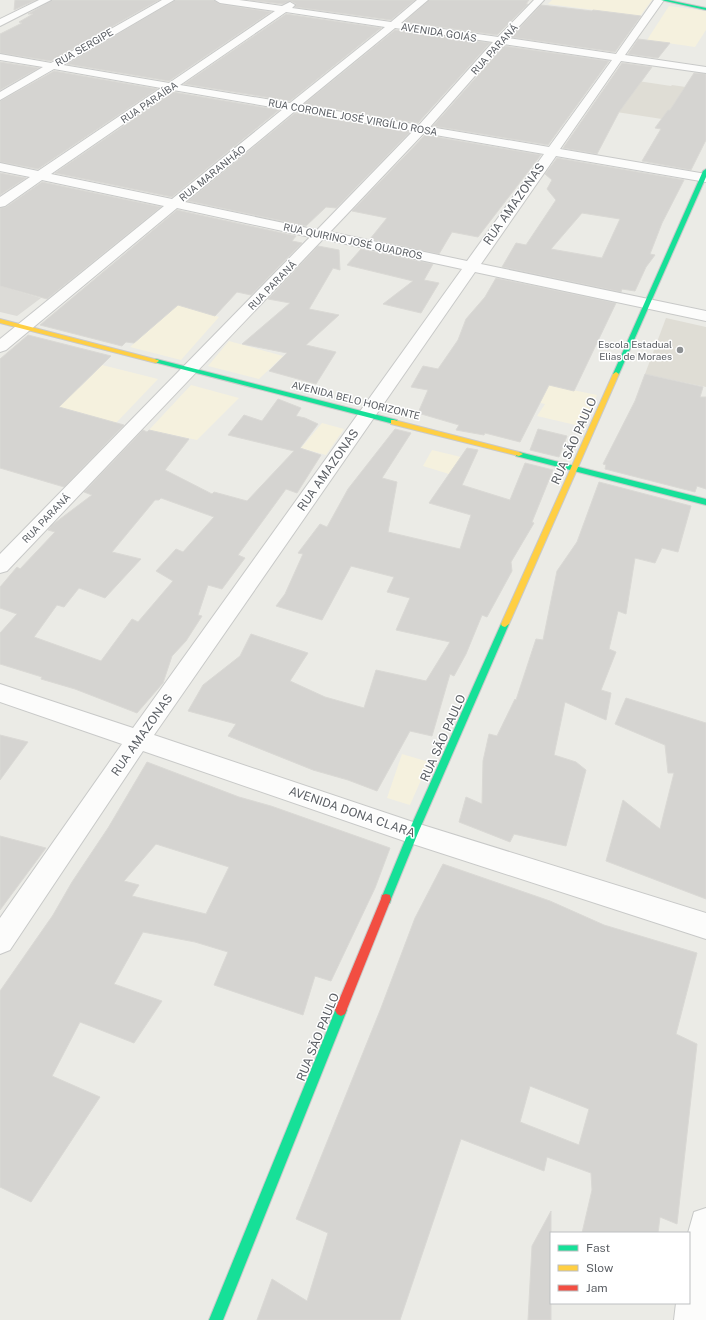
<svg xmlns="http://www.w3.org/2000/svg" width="706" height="1320" viewBox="0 0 706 1320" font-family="'Public Sans',sans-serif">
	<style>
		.commercial { fill: #f5f1de }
		.industrial { fill: #dcdbd7 }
		.education { fill: #dfddd5 }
		.building { fill: #d5d4d1; stroke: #dad9d5; fill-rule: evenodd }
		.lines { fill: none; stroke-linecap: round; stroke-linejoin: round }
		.street-casing { stroke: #c8c9c8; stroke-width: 2 }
		.fast-casing { stroke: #c9c9c9; stroke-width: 2 }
		.slow-casing { stroke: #c9c9c9; stroke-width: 2 }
		.jam-casing { stroke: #c9c9c9; stroke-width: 2 }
		.street { fill: #fcfcfb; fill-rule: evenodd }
		.fast { fill: #16e098; fill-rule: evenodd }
		.slow { fill: #ffcf43; fill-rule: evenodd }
		.jam { fill: #f24e42; fill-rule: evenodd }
		.poi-dot { fill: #8d9092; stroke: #fff; stroke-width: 1.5 }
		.labels { text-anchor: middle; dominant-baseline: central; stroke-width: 3; stroke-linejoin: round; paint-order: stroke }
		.far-street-label { font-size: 10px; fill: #5b5f64; stroke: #fff }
		.far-poi-label { font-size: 10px; fill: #5b5f64; stroke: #fff; text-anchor: end }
		.street-label { font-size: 12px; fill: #5b5f64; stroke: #fff }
	</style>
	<rect width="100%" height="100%" fill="#ebebe6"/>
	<path class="commercial" d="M552,0H652L640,16L548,4Z
		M669,6L706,11V30L695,47L647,40Z
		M178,305L219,317L181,360L130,347Z
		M229,341L283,356L259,379L208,366Z
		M102,365L158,379L116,423L41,402L79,388Z
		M524,380L597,395L584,427L537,416L545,404L516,397Z
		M191,385L239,398L197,440L149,430Z
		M322,423L344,429L326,455L301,448Z
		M432,450L461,457L449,474L423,466Z
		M402,754L429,762L410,805L387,798Z"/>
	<path class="industrial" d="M0,286L41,298L17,316L0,312Z"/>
	<path class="education" d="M618,78L671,86L672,85L706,90L662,119L597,109Z
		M666,318L706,327V387L645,374Z"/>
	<path class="building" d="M15,0H36L14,10Z
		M52,0H159L51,61L0,53V34L22,23L19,22L33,14H28Z
		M175,0H214L220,4L271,12L169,81L67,64Z
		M250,0H415L391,20L295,7L296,4L291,1L282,4Z
		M429,0H529L526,4H528L497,35L404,22Z
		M541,5L592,11L593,10L641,16L615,52L511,37Z
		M286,14L381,28L290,101L184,84Z
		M395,30L490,43L418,123L304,104Z
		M638,39L670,43L658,58L628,54Z
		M504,46L609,61L548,145L433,126Z
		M0,62L39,68L0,90Z
		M622,63L652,67L619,112L597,154L563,148Z
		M54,71L157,89L38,169L0,162V101Z
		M694,73L706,74V140L691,170L642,161L661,129L655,128L668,110H670Z
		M173,92L279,110L172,197L55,173Z
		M295,113L410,132L336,208L326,207L306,226L188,201Z
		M425,135L541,155L478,237L452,232L439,254L370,239L387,218L352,211Z
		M557,158L684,180L662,223L650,254L655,255L646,267L635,291L622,289L621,292L502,267L516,243L526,245L556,200L547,189L552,180L545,174ZM582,213L620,219L602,258L551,249Z
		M0,173L26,178L0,195Z
		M42,182L161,207L47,299L0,286V208L6,207Z
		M177,210L296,236L292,241L302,243L251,295L237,292L215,316L178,305L134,343L126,342L122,346L40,325Z
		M318,246L339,250L340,270L333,268L309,309L339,315L306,345L336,352L316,384L269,371L287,353L242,344L290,303L268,299Z
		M361,249L433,264L424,280L439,283L421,313L383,304L413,281L347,265Z
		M496,278L616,303L574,391L549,385L520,442L485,433L484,435L456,430L459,425L418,413L428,390L411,387L423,366L438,369L458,340L466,319L485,297Z
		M28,335L111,356L59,407L124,425L64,487L0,468V359Z
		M645,374L703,387L700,397H706V489L697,486L695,492L605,469L606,465L603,464L635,401Z
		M278,399L301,408L296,416L305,418L318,424L300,448L321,455L297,493L286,489L238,555L245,558L222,589L208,585L198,615L202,616L186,641L172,656L163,683L137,713L75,689L41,679L42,677L0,664V633L17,614L0,608V587L17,567L20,569L55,532L48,530L52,525L92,495L84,492L143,430L147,432L149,430L189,439L165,470L212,494L214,492L247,501L294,451L228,435L244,415L262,421ZM161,498L214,517L183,552L176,549L156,571L173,581L138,622L132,619L101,661L34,637L57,605L64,607L79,588L105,598L141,559L112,552L155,500H159Z
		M395,429L411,433L382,478L397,482L388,532L460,549L471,515L429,503L467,448L478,450L462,485L510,500L525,463L553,470L532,522L534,523L511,562L512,571L487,617L482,615L466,654L454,676L450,674L432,736L410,731L377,791L348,780L313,770L228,736L236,724L188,711L203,685L240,656L251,634L308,653L290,681L325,697L364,708L376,670L426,681L450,642L396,630L410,598L387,592L394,577L351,566L322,620L276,606L285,594L303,554L298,553L320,524L327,527L348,489Z
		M538,429L567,436L559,457L530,450Z
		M599,482L691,506L678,552L662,548L655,563L635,558L626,614L618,611L609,649L616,652L601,690L611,693L606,720L565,702L554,755L576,762L586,770L566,846L514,834L510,842L459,822L466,797L482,804L483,761L489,734L497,736L515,699L516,700L536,639L543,640L557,571L577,542Z
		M626,698L706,723V899L606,861L623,800L660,829L674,773H668L665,745L615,724Z
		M0,735L28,742L0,780Z
		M147,762L239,797L271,806L390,848L375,888L331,981L315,976L303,1015L214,985L228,952L195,942L143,932L114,984L162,1001L134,1043L80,1022L52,1076L100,1097L31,1202L0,1187V991L53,915L72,882L108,828ZM156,844L229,867L206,914L132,896L139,885L124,881Z
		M0,836L46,848L0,910Z
		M443,864L550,901L604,925L697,953L676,1034L697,1044L677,1224L660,1217L658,1233H582L592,1190L591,1173L547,1157L544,1171L461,1139L400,1320H257L272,1279L307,1301L328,1233L296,1219L381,1008L415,918ZM530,1086L589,1109L579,1145L520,1122Z
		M551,1211V1320H528L532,1246Z"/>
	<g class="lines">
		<g class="street-casing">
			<path id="street" d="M39,0H51L0,26V19Z
				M162,0H174L63,65L169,83L275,11L220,3L215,0H239L282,6L290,2L295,5L292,8L391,22L417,0H428L401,23L498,37L534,0H544L508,38L616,54L654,0H664L625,55L706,67V73L621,61L560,149L706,174V182L556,156L481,264L706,311V321L475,272L154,735L413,822L706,913V939L413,844L143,751L10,950L0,954V918L122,744L0,702V684L133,728L462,269L323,239L7,571L0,573V554L310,237L177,208L6,350L0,352V339L164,206L42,180L5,206L0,207V197L30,177L0,171V163L38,171L161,88L54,69L0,100V92L43,67L0,60V54L51,63ZM286,12L385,27L290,103L180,85ZM395,28L493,42L419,125L301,105ZM503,44L612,60L549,147L430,127ZM173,90L283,109L172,199L51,174ZM295,111L413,131L317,230L185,202ZM424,133L544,154L467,261L330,232Z
				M706,1208V1320H674L676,1303H689L688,1233L694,1212Z"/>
		</g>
		<g class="fast-casing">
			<path id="fast" d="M661,0H668L706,8V10Z
				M706,169V177L619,374L618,375H614L613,374L703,171Z
				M156,359L397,420L398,422L394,424L154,362V360Z
				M516,452H519L706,499V505L516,456Z
				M505,621L509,624L418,833L391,899L390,903L386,904L382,903L381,899L408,833L501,624Z
				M341,1004L345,1006L347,1010L223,1320H209L337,1006Z"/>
		</g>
		<g class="slow-casing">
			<path id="slow" d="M0,319L158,360L159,361L156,363L0,323Z
				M616,372L619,374L509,624L505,627L502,626L501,624L613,374Z
				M391,420H394L519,452L523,454L519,456L391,424Z"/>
		</g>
		<g class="jam-casing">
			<path id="jam" d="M386,894L390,895L391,899L345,1014L341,1016L337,1014L335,1010L381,899L382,895Z"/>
		</g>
		<use href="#street" class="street"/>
		<use href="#fast" class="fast"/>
		<use href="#slow" class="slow"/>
		<use href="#jam" class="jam"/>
	</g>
	<circle class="poi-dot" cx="680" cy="350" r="4"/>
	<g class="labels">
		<g class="far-street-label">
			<text transform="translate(439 32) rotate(9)">AVENIDA GOIÁS</text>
			<text transform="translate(84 47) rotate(-30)">RUA SERGIPE</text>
			<text transform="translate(494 49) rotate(-48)">RUA PARANÁ</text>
			<text transform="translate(149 102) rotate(-34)">RUA PARAÍBA</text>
			<text transform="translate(353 117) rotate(10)">RUA CORONEL JOSÉ VIRGÍLIO ROSA</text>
			<text transform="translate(212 173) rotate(-39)">RUA MARANHÃO</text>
			<text transform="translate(353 241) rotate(12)">RUA QUIRINO JOSÉ QUADROS</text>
			<text transform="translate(272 285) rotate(-46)">RUA PARANÁ</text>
			<text transform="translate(356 400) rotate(14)">AVENIDA BELO HORIZONTE</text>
			<text transform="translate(46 518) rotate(-46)">RUA PARANÁ</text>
		</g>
		<g class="far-poi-label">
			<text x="672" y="344">Escola Estadual<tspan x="672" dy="12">Elias de Moraes</tspan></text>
		</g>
		<g class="street-label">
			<text transform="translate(514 204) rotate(-55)">RUA AMAZONAS</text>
			<text transform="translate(574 441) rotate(-66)">RUA SÃO PAULO</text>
			<text transform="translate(328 470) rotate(-55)">RUA AMAZONAS</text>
			<text transform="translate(142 735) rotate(-55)">RUA AMAZONAS</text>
			<text transform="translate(443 738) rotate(-66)">RUA SÃO PAULO</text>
			<text transform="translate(352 812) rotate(19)">AVENIDA DONA CLARA</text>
			<text transform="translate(318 1037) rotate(-68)">RUA SÃO PAULO</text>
		</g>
	</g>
	<rect x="550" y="1232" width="140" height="72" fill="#ffffff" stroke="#bdbfc1"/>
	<rect x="558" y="1245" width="20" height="6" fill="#16e098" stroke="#bdbfc1"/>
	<text x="586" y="1252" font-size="12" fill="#5b5f64">Fast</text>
	<rect x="558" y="1265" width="20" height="6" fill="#ffcf43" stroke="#bdbfc1"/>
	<text x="586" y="1272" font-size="12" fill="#5b5f64">Slow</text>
	<rect x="558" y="1285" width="20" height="6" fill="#f24e42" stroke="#bdbfc1"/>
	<text x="586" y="1292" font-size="12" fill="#5b5f64">Jam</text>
</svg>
